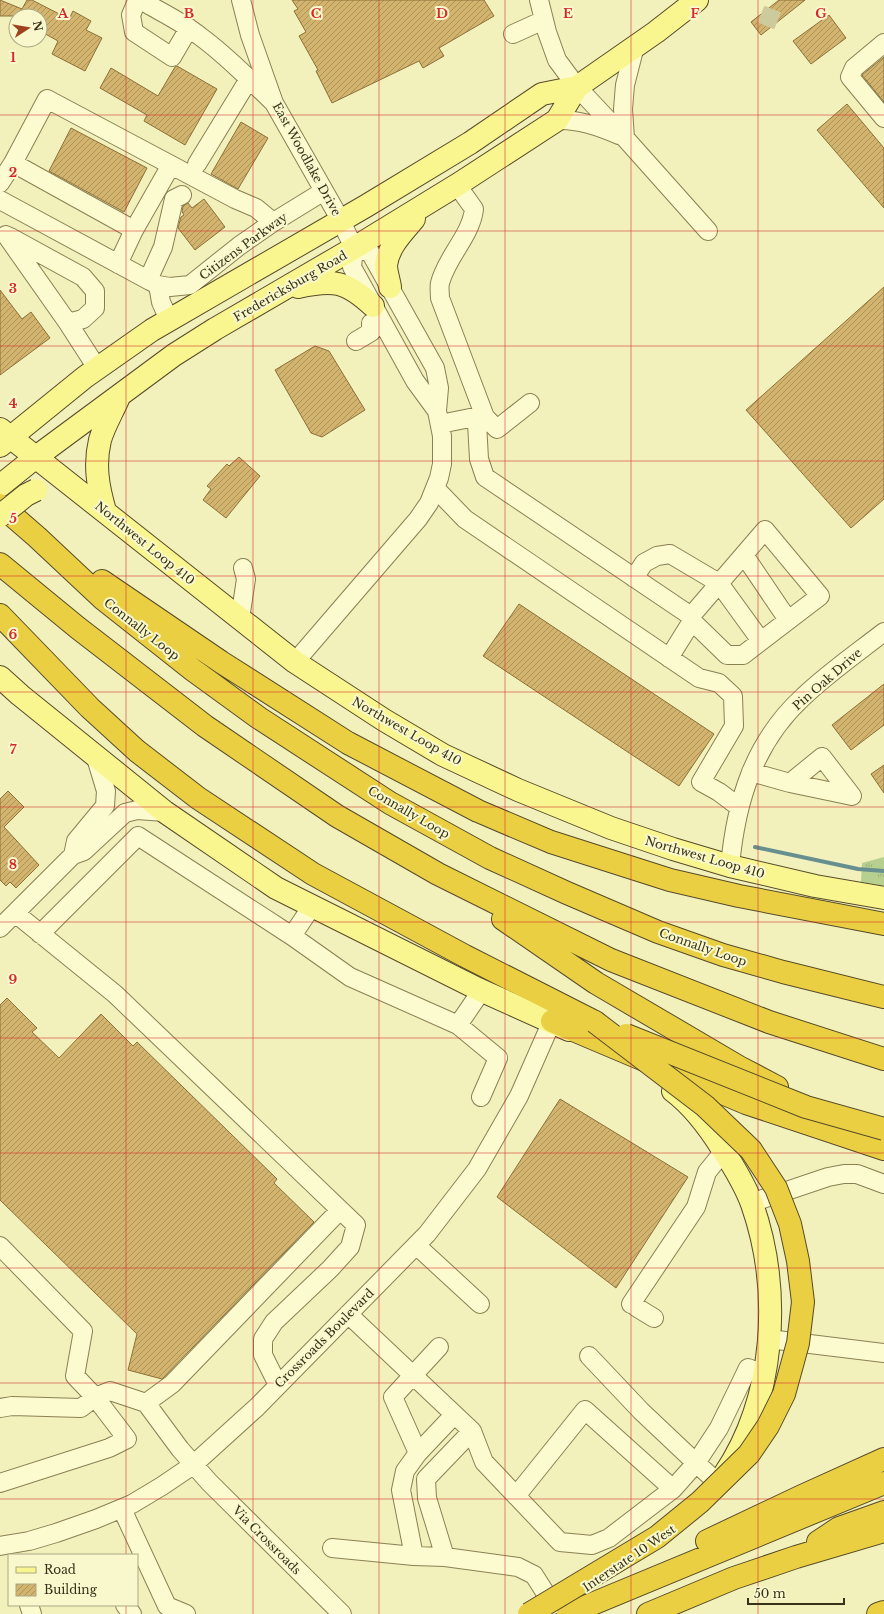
<svg xmlns="http://www.w3.org/2000/svg" width="884" height="1614" viewBox="0 0 884 1614" font-family="'Libre Baskerville',serif">
	<style>
		.grass { fill: url(#grass-tufts) }
		.lines { fill: none; stroke-linecap: round; stroke-linejoin: round }
		.stream { stroke: #678f90; stroke-width: 4 }
		.building { fill: url(#building-hatch); stroke: #8c7037 }
		.minor-tunnel { stroke: #cdca9b; stroke-width: 18; stroke-dasharray: 18 9; stroke-linecap: butt }
		.minor-casing { stroke: #8a8054; stroke-width: 20 }
		.major-casing { stroke: #574b29; stroke-width: 24 }
		.highway-casing { stroke: #574b29; stroke-width: 24 }
		.minor { stroke: #fcfbcf; stroke-width: 18 }
		.major { stroke: #f9f68f; stroke-width: 22 }
		.highway { stroke: #eacf43; stroke-width: 22 }
		.major-bridge-casing { stroke: #574b29; stroke-width: 24; stroke-linecap: butt }
		.highway-bridge-casing { stroke: #574b29; stroke-width: 24; stroke-linecap: butt }
		.major-bridge { stroke: #f9f68f; stroke-width: 22 }
		.highway-bridge { stroke: #eacf43; stroke-width: 22 }
		.grid { fill: none; stroke: #d62828; stroke-width: 1; stroke-opacity: 0.55 }
		.labels { text-anchor: middle; dominant-baseline: central; stroke-width: 4; stroke-linejoin: round; paint-order: stroke }
		.street-label { font-size: 12px; fill: #38311a; stroke: #f8f8cc }
		.grid-label { font-size: 13px; text-anchor: middle; font-weight: bold; fill: #d62828; stroke: #f8f8cc; stroke-width: 4; stroke-linejoin: round; paint-order: stroke }
	</style>
	<defs>
		<pattern id="grass-tufts" width="24" height="20" patternUnits="userSpaceOnUse"><rect width="24" height="20" fill="#b7d08f"/><path d="M3 7l-1-3M5 7V3M7 7l1-3M15 17l-1-3M17 17v-4M19 17l1-3" fill="none" stroke="#9eb37b"/></pattern>
		<pattern id="building-hatch" width="6" height="6" patternUnits="userSpaceOnUse"><rect width="6" height="6" fill="#d3b46e"/><path d="M-1 1l2-2M0 6l6-6M5 7l2-2" fill="none" stroke="#ac935a"/></pattern>
	</defs>
	<rect width="100%" height="100%" fill="#f2f0bb"/>
	<path class="grass" d="M884,857V886L861,882L862,863Z"/>
	<g class="lines">
		<path class="stream" d="M755,847L858,869L884,871"/>
	</g>
	<path class="building" d="M0,0L22,9L27,0H32L69,19L73,11L91,21L86,30L102,38L85,71L52,54L58,41L40,31V16H0Z
		M292,0H484L494,16L439,48L444,56L423,68L419,61L332,103L316,71L318,70L299,36L306,32L294,11L298,9Z
		M779,0H805L761,35L751,22Z
		M829,15L846,38L811,64L793,41Z
		M884,57V102L862,75Z
		M177,66L217,89L185,145L144,121L147,115L100,88L111,68L158,96L175,67Z
		M847,104L884,148V208L817,130Z
		M241,122L268,138L238,189L211,174Z
		M71,128L147,168L124,212L49,171Z
		M204,199L225,227L195,250L178,228L181,217L184,215L182,212L183,206L188,203L192,208Z
		M884,287V499L851,528L746,410Z
		M0,290L22,319L31,312L50,338L0,375Z
		M315,346L329,351L365,410L322,437L311,433L275,370Z
		M239,457L260,476L226,518L203,500L211,489L207,486L227,464L229,466Z
		M519,604L714,734L679,786L483,656Z
		M884,684V725L851,750L832,725Z
		M884,765V793L871,774Z
		M8,791L24,807L4,827L39,865L16,888L10,882L6,886L0,880V799Z
		M7,998L37,1028L32,1032L59,1058L101,1014L133,1046L137,1042L277,1179L274,1183L314,1222L162,1379L128,1370L137,1334L0,1200V1005Z
		M560,1099L688,1177L616,1288L497,1197Z"/>
	<g class="lines">
		<path class="minor-tunnel" d="M761,14L778,21"/>
		<g class="minor-casing">
			<path id="minor" d="M241,0L250,35L274,103L340,219L354,248
				M539,0L547,32L557,60L577,87L625,138L708,231
				M137,1L131,15L134,32L172,57L189,28
				M149,5C167,15 185,24 201,37C227,56 249,79 272,101
				M513,34L544,20
				M884,43L854,68L850,77L884,118
				M557,120C577,119 601,127 619,135
				M625,138L623,109L625,85L635,46
				M13,163L47,99L235,199L256,208L273,222
				M197,164L249,79
				M0,183L13,163L134,230L118,264
				M457,185L474,209C471,236 447,256 440,283C439,287 440,294 440,298L485,417L497,429L530,403
				M0,200L150,281L158,285L170,287L190,285L239,246L272,223L324,191
				M134,230L171,165
				M6,235L68,323L97,368
				M10,237L83,277L95,291V308L83,319L68,323
				M354,248L352,267L415,381L437,411
				M148,280L163,247L174,199L182,195
				M158,285L161,302L169,320
				M356,341L371,332V323
				M470,418L477,423L479,459L485,477L691,616L765,530L820,596L743,655H727L692,621L669,658
				M440,424L470,418L482,417
				M435,488L465,519L699,678L719,683L733,696L734,726L701,782L719,792L739,807
				M744,555L788,620
				M634,578L644,563L657,556L670,554L719,583L761,641
				M240,619L246,579L243,568
				M295,662L418,519L429,503L439,478L442,464V436L437,411L439,388L435,368L370,252L354,248
				M751,772L790,783L852,796L822,757L790,783
				M73,855L76,841L105,806L106,791L96,758
				M730,866C736,801 754,742 803,697C828,673 857,653 884,632
				M15,913L115,994L356,1225L350,1247L330,1269L274,1322L263,1339V1355L278,1385
				M0,928L73,855L84,851L125,813L137,810L165,812
				M40,934L138,836L292,936L350,977L458,1025L498,1058L481,1097
				M292,936L312,906
				M458,1025L482,990
				M751,1203L828,1177L844,1174H857L884,1184
				M416,1245L480,1304
				M0,1246L83,1331L75,1376L95,1397L127,1439L109,1448L0,1483
				M631,1304L696,1207L707,1172L724,1151
				M636,1307L654,1318
				M348,1314L472,1431L484,1462L560,1542L592,1545L609,1538L673,1489L696,1463L641,1411L589,1356
				M769,1339L884,1353
				M439,1347L393,1397L418,1453L454,1415
				M146,1403L172,1384L340,1210
				M0,1408L12,1406L81,1408L95,1397L110,1391L146,1403L180,1449L209,1482L342,1614
				M418,1453L405,1471L401,1490L414,1556L445,1557L427,1498L426,1479L472,1431
				M718,1483L696,1463L719,1428L748,1368L764,1374
				M516,1496L585,1410L673,1489
				M122,1509L167,1606L186,1614
				M0,1546L29,1541L56,1533L96,1519L132,1504L162,1486L193,1465L257,1407L427,1234L477,1169L519,1096L552,1021
				M332,1548L414,1556
				M445,1557L518,1567L534,1575L553,1605
				M29,1605L32,1614
				M125,1605L132,1614"/>
		</g>
		<g class="major-casing">
			<path id="major" d="M298,287C334,279 346,281 373,306
				M390,287C389,280 386,272 386,265C388,247 403,232 414,219
				M0,429L295,662L384,720L443,755L518,790L611,828L673,849L730,866L815,886L884,898
				M0,446L85,377L152,330L366,206L470,143L542,94L577,87L656,32L697,0
				M0,486L36,457L174,355L215,329L354,248L457,185L557,120L577,87
				M105,511C98,487 94,465 100,440C104,426 113,411 119,397
				M0,677L20,695L165,812L276,888L478,989L569,1030
				M673,1091C693,1106 710,1129 723,1150C734,1167 745,1185 752,1204C782,1290 776,1398 724,1475"/>
		</g>
		<g class="highway-casing">
			<path id="highway" d="M0,505L37,537L102,598L193,670L259,718L390,803L490,858L567,893L658,932L723,955L783,972L884,997
				M0,564L78,628L205,726L337,816L438,874L611,960L769,1022L884,1059
				M102,581L221,662L348,743L478,811L551,842L670,880L739,896L884,924
				M0,615L90,708L137,751L198,798L313,874L465,956L595,1022
				M503,919L596,983L739,1067L777,1087
				M552,1021L746,1103L884,1149
				M707,1541L802,1496L884,1459
				M818,1542L839,1528L884,1512
				M568,1614L884,1483
				M648,1614L734,1578L796,1557L884,1531
				M878,1614L884,1612"/>
		</g>
		<use href="#minor" class="minor"/>
		<use href="#major" class="major"/>
		<use href="#highway" class="highway"/>
		<g class="major-bridge-casing">
			<path id="major-bridge" d="M0,516L26,495L36,490"/>
		</g>
		<g class="highway-bridge-casing">
			<path id="highway-bridge" d="M626,1035L806,1107L884,1129
				M529,1614L657,1537L700,1502L749,1454L768,1426L784,1394L798,1343L803,1302L798,1261L790,1224L776,1188L751,1150L705,1106L595,1022"/>
		</g>
		<use href="#major-bridge" class="major-bridge"/>
		<use href="#highway-bridge" class="highway-bridge"/>
	</g>
	<path class="grid" d="M126,0V1555M253,0V1614M379,0V1614M505,0V1614M631,0V1614M758,0V1614M0,115H884M0,231H884M0,346H884M0,461H884M0,576H884M0,692H884M0,807H884M0,922H884M0,1038H884M0,1153H884M0,1268H884M0,1383H884M0,1499H884M126,1605V1614"/>
	<g class="labels">
		<g class="street-label">
			<text transform="translate(307 159) rotate(61)">East Woodlake Drive</text>
			<text transform="translate(243 246) rotate(-36)">Citizens Parkway</text>
			<text transform="translate(290 286) rotate(-30)">Fredericksburg Road</text>
			<text transform="translate(145 543) rotate(39)">Northwest Loop 410</text>
			<text transform="translate(142 629) rotate(38)">Connally Loop</text>
			<text transform="translate(827 679) rotate(-41)">Pin Oak Drive</text>
			<text transform="translate(407 731) rotate(30)">Northwest Loop 410</text>
			<text transform="translate(409 812) rotate(30)">Connally Loop</text>
			<text transform="translate(705 857) rotate(16)">Northwest Loop 410</text>
			<text transform="translate(703 947) rotate(19)">Connally Loop</text>
			<text transform="translate(324 1338) rotate(-45)">Crossroads Boulevard</text>
			<text transform="translate(267 1540) rotate(45)">Via Crossroads</text>
			<text transform="translate(629 1558) rotate(-34)">Interstate 10 West</text>
		</g>
	</g>
	<g class="grid-label">
		<text x="63" y="18">A</text>
		<text x="189" y="18">B</text>
		<text x="316" y="18">C</text>
		<text x="442" y="18">D</text>
		<text x="568" y="18">E</text>
		<text x="695" y="18">F</text>
		<text x="821" y="18">G</text>
		<text x="13" y="62">1</text>
		<text x="13" y="177">2</text>
		<text x="13" y="293">3</text>
		<text x="13" y="408">4</text>
		<text x="13" y="523">5</text>
		<text x="13" y="639">6</text>
		<text x="13" y="754">7</text>
		<text x="13" y="869">8</text>
		<text x="13" y="984">9</text>
	</g>
	<rect x="8" y="1554" width="130" height="52" fill="#f8f8cc" stroke="#aba885"/>
	<rect x="16" y="1567" width="20" height="6" fill="#f9f68f" stroke="#aba885"/>
	<text x="44" y="1574" font-size="12" fill="#38311a">Road</text>
	<rect x="16" y="1584" width="20" height="12" fill="url(#building-hatch)" stroke="#aba885"/>
	<text x="44" y="1594" font-size="12" fill="#38311a">Building</text>
	<g transform="translate(28 28) rotate(78)"><circle r="19" fill="#f8f8cc" stroke="#aba885"/>
	<path d="M0-3L7 15L0 10L-7 15Z" fill="#9f411e"/>
	<text y="-6" font-size="11" font-weight="bold" text-anchor="middle" fill="#38311a">N</text>
	</g>
	<path d="M748 1598v6h96v-6" fill="none" stroke="#38311a" stroke-width="2"/>
	<text x="754" y="1598" font-size="12" fill="#38311a" stroke="#f8f8cc" stroke-width="3" paint-order="stroke">50 m</text>
</svg>
